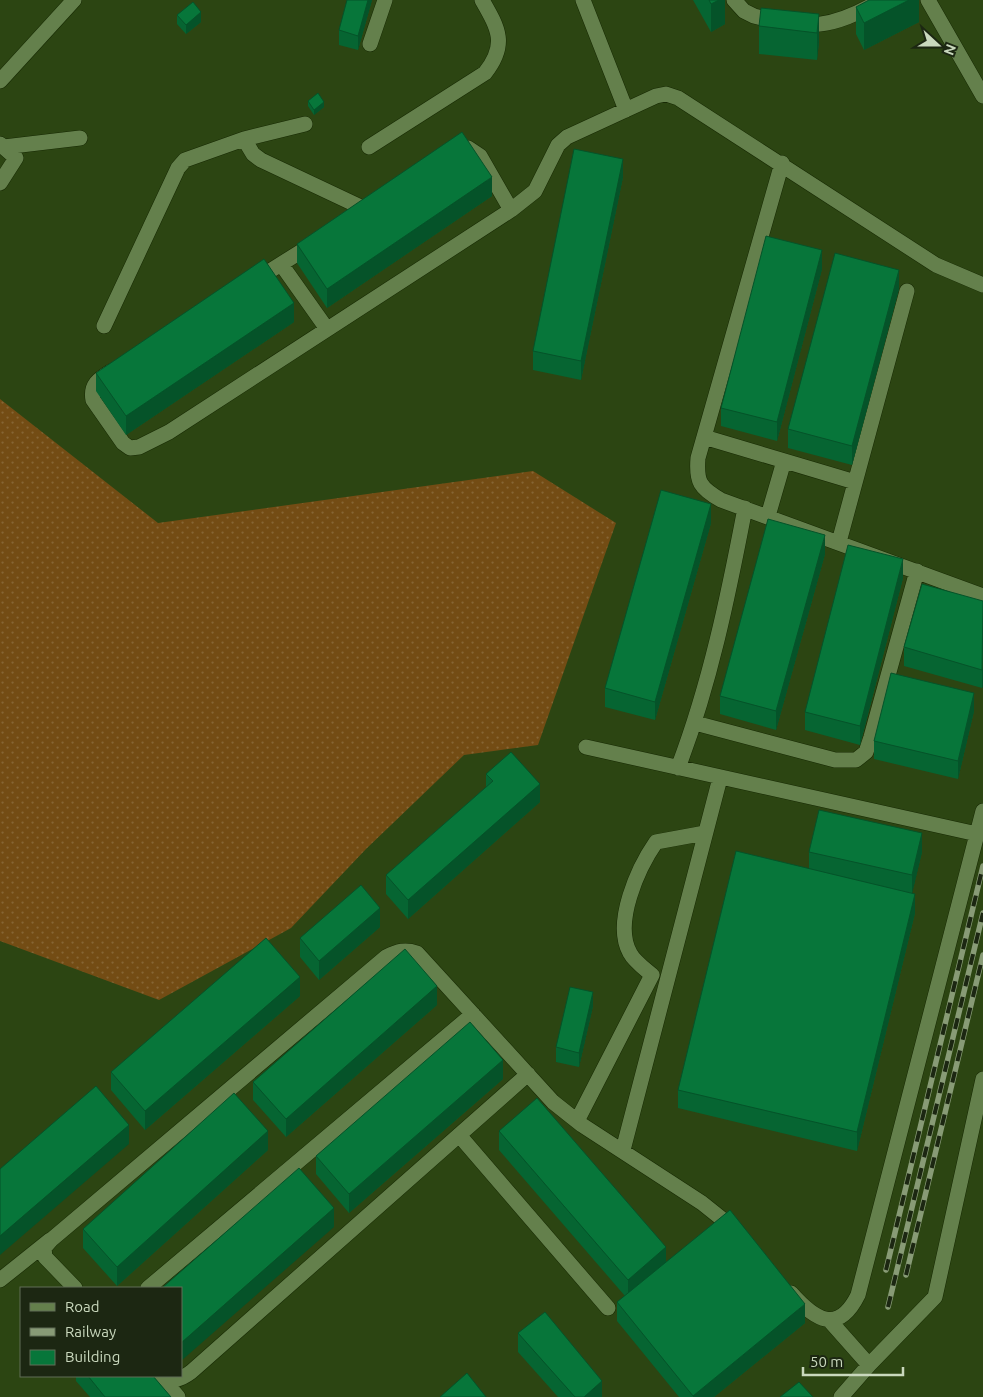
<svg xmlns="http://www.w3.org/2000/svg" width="983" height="1397" viewBox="0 0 983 1397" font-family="Ubuntu,sans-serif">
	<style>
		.grass { fill: url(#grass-dots) }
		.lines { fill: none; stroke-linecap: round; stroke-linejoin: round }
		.minor-casing { stroke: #172903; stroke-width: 16 }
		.minor { stroke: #64804c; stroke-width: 15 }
		.rail-casing { stroke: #889b76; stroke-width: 5.5 }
		.rail { stroke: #1c2712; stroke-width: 4; stroke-dasharray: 11; stroke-linecap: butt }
		.wall { fill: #066532 }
		.shaded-wall { fill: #055329 }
		.building { fill: #07763a; stroke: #055329 }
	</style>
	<defs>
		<pattern id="grass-dots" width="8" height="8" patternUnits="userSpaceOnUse" patternTransform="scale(1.25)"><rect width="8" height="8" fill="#734c14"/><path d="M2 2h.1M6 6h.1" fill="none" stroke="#866534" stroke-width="1.8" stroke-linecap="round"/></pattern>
	</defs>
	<rect width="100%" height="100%" fill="#2c4512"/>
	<path class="grass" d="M0,399L158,523L533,471L616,523L538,745L464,755L366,849L291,928L159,1000L0,941Z"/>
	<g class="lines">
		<g class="minor-casing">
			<path id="minor" d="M583,0L626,110
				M734,0L744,11L754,16C808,30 833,29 881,0
				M928,0L983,96
				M370,44L385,0
				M0,81L74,0
				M305,124L244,139L253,154L261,160L367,210
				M0,144L16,158L0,183
				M4,147L80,138
				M369,147L485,73C508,44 498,28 482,0
				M457,153L468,148L480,156L511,210
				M782,163L698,458C696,482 700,488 721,500L983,596
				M281,264L327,329
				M254,281L313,244
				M104,326L178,168L185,160L244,139
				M112,371C99,379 90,384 93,400L123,443L130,448L139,447L169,432L511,210L535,191L558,145L567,137L656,96L666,94L678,98L936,265L983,285
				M704,437L855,482
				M768,516L784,461
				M839,542L907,291
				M695,723L835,760H856L866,752L871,737L917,571
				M586,747L977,834
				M678,768C710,684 728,597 745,508
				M577,1121L652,975C645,969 634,961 630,953C613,923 638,868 656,842L705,833
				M459,1135L608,1308
				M623,1150L720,778
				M0,1280L50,1240
				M75,1288L45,1257L44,1248L51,1240L386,957C398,951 405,949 417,953L553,1102L582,1125L702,1203L737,1231
				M148,1288L473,1014
				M791,1293C815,1320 838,1335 858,1295L983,811
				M830,1321L869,1365L841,1397
				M869,1365L935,1297L983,1079
				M160,1376L178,1397
				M161,1376C174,1382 180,1380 191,1372L528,1074"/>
		</g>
		<use href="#minor" class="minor"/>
		<g class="rail-casing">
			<path id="rail" d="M886,1270L983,866
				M906,1275L983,955
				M888,1307L983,913"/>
		</g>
		<use href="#rail" class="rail"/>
	</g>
	<path class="wall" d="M372,0L358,50L339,45V30Z
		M693,0H725V24L711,32Z
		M919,0V22L864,50L856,34V7Z
		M819,14V42L817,60L759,54V26Z
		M177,15L201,22L186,34L177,24Z
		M308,101L324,107L314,115L308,106Z
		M623,177L581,380L533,370V351Z
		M492,196L327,308L297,263V244Z
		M822,269L777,441L721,426V408Z
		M899,289L852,465L788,448V429Z
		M294,322L126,435L96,391V373Z
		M711,523L655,720L605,707V688Z
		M825,554L776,730L720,714V696Z
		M903,578L860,745L805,730V712Z
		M983,601L982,688L904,666V647Z
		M974,711L958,779L874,759V741Z
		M486,774L540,802L408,919L386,894V875L486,787Z
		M809,852H922L912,893L915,913L857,1151L678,1108V1090L809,869Z
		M380,927L319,980L300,957V938Z
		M300,996L145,1130L111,1090V1072Z
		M437,1005L286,1137L253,1100V1082Z
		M593,1006L579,1067L556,1062V1047Z
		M503,1079L349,1213L316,1174V1156Z
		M499,1131L666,1263L805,1323L714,1397H679L617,1321V1302L625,1296L499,1150Z
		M268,1150L117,1286L83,1248V1229Z
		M518,1333L602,1397H558L518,1352Z
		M76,1376H153L171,1397H90L76,1381Z"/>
	<path class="shaded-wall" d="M368,0H372L358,50V36Z
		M719,0H725V24L711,32V4Z
		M909,0H919V22L864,50V23Z
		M201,12V22L186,34V25Z
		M819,14V42L817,60V33Z
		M324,102V107L314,115V110Z
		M623,159V177L581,380V361Z
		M492,177V196L327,308V289Z
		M822,250V269L777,441V422Z
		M899,270V289L852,465V446Z
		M294,303V322L126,435V416Z
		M711,504V523L655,720V702Z
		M825,535V554L776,730V711Z
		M903,559V578L860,745V726Z
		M983,668V687L982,688V670Z
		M974,693V711L958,779V761Z
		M540,784V802L408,919V900Z
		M922,833V852L912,894V875Z
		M915,894V913L857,1151V1132Z
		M380,908V927L319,980V961Z
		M300,977V996L145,1130V1111Z
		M437,986V1005L286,1137V1119Z
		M593,992V1006L579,1067V1053Z
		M503,1060V1079L349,1213V1194Z
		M129,1125V1144L0,1255V1236Z
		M268,1131V1150L117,1286V1267Z
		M334,1208V1227L181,1361V1343Z
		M666,1247V1265L628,1298V1280Z
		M805,1304V1323L714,1397H693V1396Z
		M602,1381V1397H584Z"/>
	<path class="building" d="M347,0H368L358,36L339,30Z
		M709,0H719L711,4Z
		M869,0H909L864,23L856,7Z
		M193,2L201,12L186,25L177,15Z
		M761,8L819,14L817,33L759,26Z
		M318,93L324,102L314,110L308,101Z
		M462,132L492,177L327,289L297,244Z
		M574,149L623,159L581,361L533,351Z
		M766,236L822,250L777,422L721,408Z
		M835,253L899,270L852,446L788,429Z
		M264,259L294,303L126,416L96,373Z
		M661,490L711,504L655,702L605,688Z
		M768,519L825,535L776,711L720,696Z
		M848,545L903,559L860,726L805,712Z
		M922,584L983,601L982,670L904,647Z
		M891,673L974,693L958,761L874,741Z
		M511,752L540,784L408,900L386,875L493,781L486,774Z
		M819,810L922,833L912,875L809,852Z
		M736,851L915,894L857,1132L678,1090Z
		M361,885L380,908L319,961L300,938Z
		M266,938L300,977L145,1111L111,1072Z
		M405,949L437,986L286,1119L253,1082Z
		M570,987L593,992L579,1053L556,1047Z
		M470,1022L503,1060L349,1194L316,1156Z
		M96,1086L129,1125L0,1236V1169Z
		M234,1093L268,1131L117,1267L83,1229Z
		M537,1098L666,1247L628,1280L499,1131Z
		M299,1168L334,1208L181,1343V1288H162Z
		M730,1210L805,1304L693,1396L617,1302Z
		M545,1312L602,1381L584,1397H575L518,1333Z
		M467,1373L486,1397H440Z
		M88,1376H153L171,1397H105Z
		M799,1382L813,1397H780Z"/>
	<rect x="20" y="1287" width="162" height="90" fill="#1c2712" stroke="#616e56"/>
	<rect x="30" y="1303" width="25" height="8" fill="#64804c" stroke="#616e56"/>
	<text x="65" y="1312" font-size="15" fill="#c9d8bd">Road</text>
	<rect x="30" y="1328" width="25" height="8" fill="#889b76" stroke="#616e56"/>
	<text x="65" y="1337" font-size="15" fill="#c9d8bd">Railway</text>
	<rect x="30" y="1350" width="25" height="15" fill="#07763a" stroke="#616e56"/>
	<text x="65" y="1362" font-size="15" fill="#c9d8bd">Building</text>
	<g transform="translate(938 45) rotate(111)" stroke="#1c2712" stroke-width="4" paint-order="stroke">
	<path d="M0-4L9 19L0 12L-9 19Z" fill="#c9d8bd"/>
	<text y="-8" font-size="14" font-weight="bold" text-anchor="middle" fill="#c9d8bd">N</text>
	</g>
	<path d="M803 1367v8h100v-8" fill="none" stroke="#c9d8bd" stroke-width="2.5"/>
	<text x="810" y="1367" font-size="15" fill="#c9d8bd" stroke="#1c2712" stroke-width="4" paint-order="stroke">50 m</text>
</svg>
